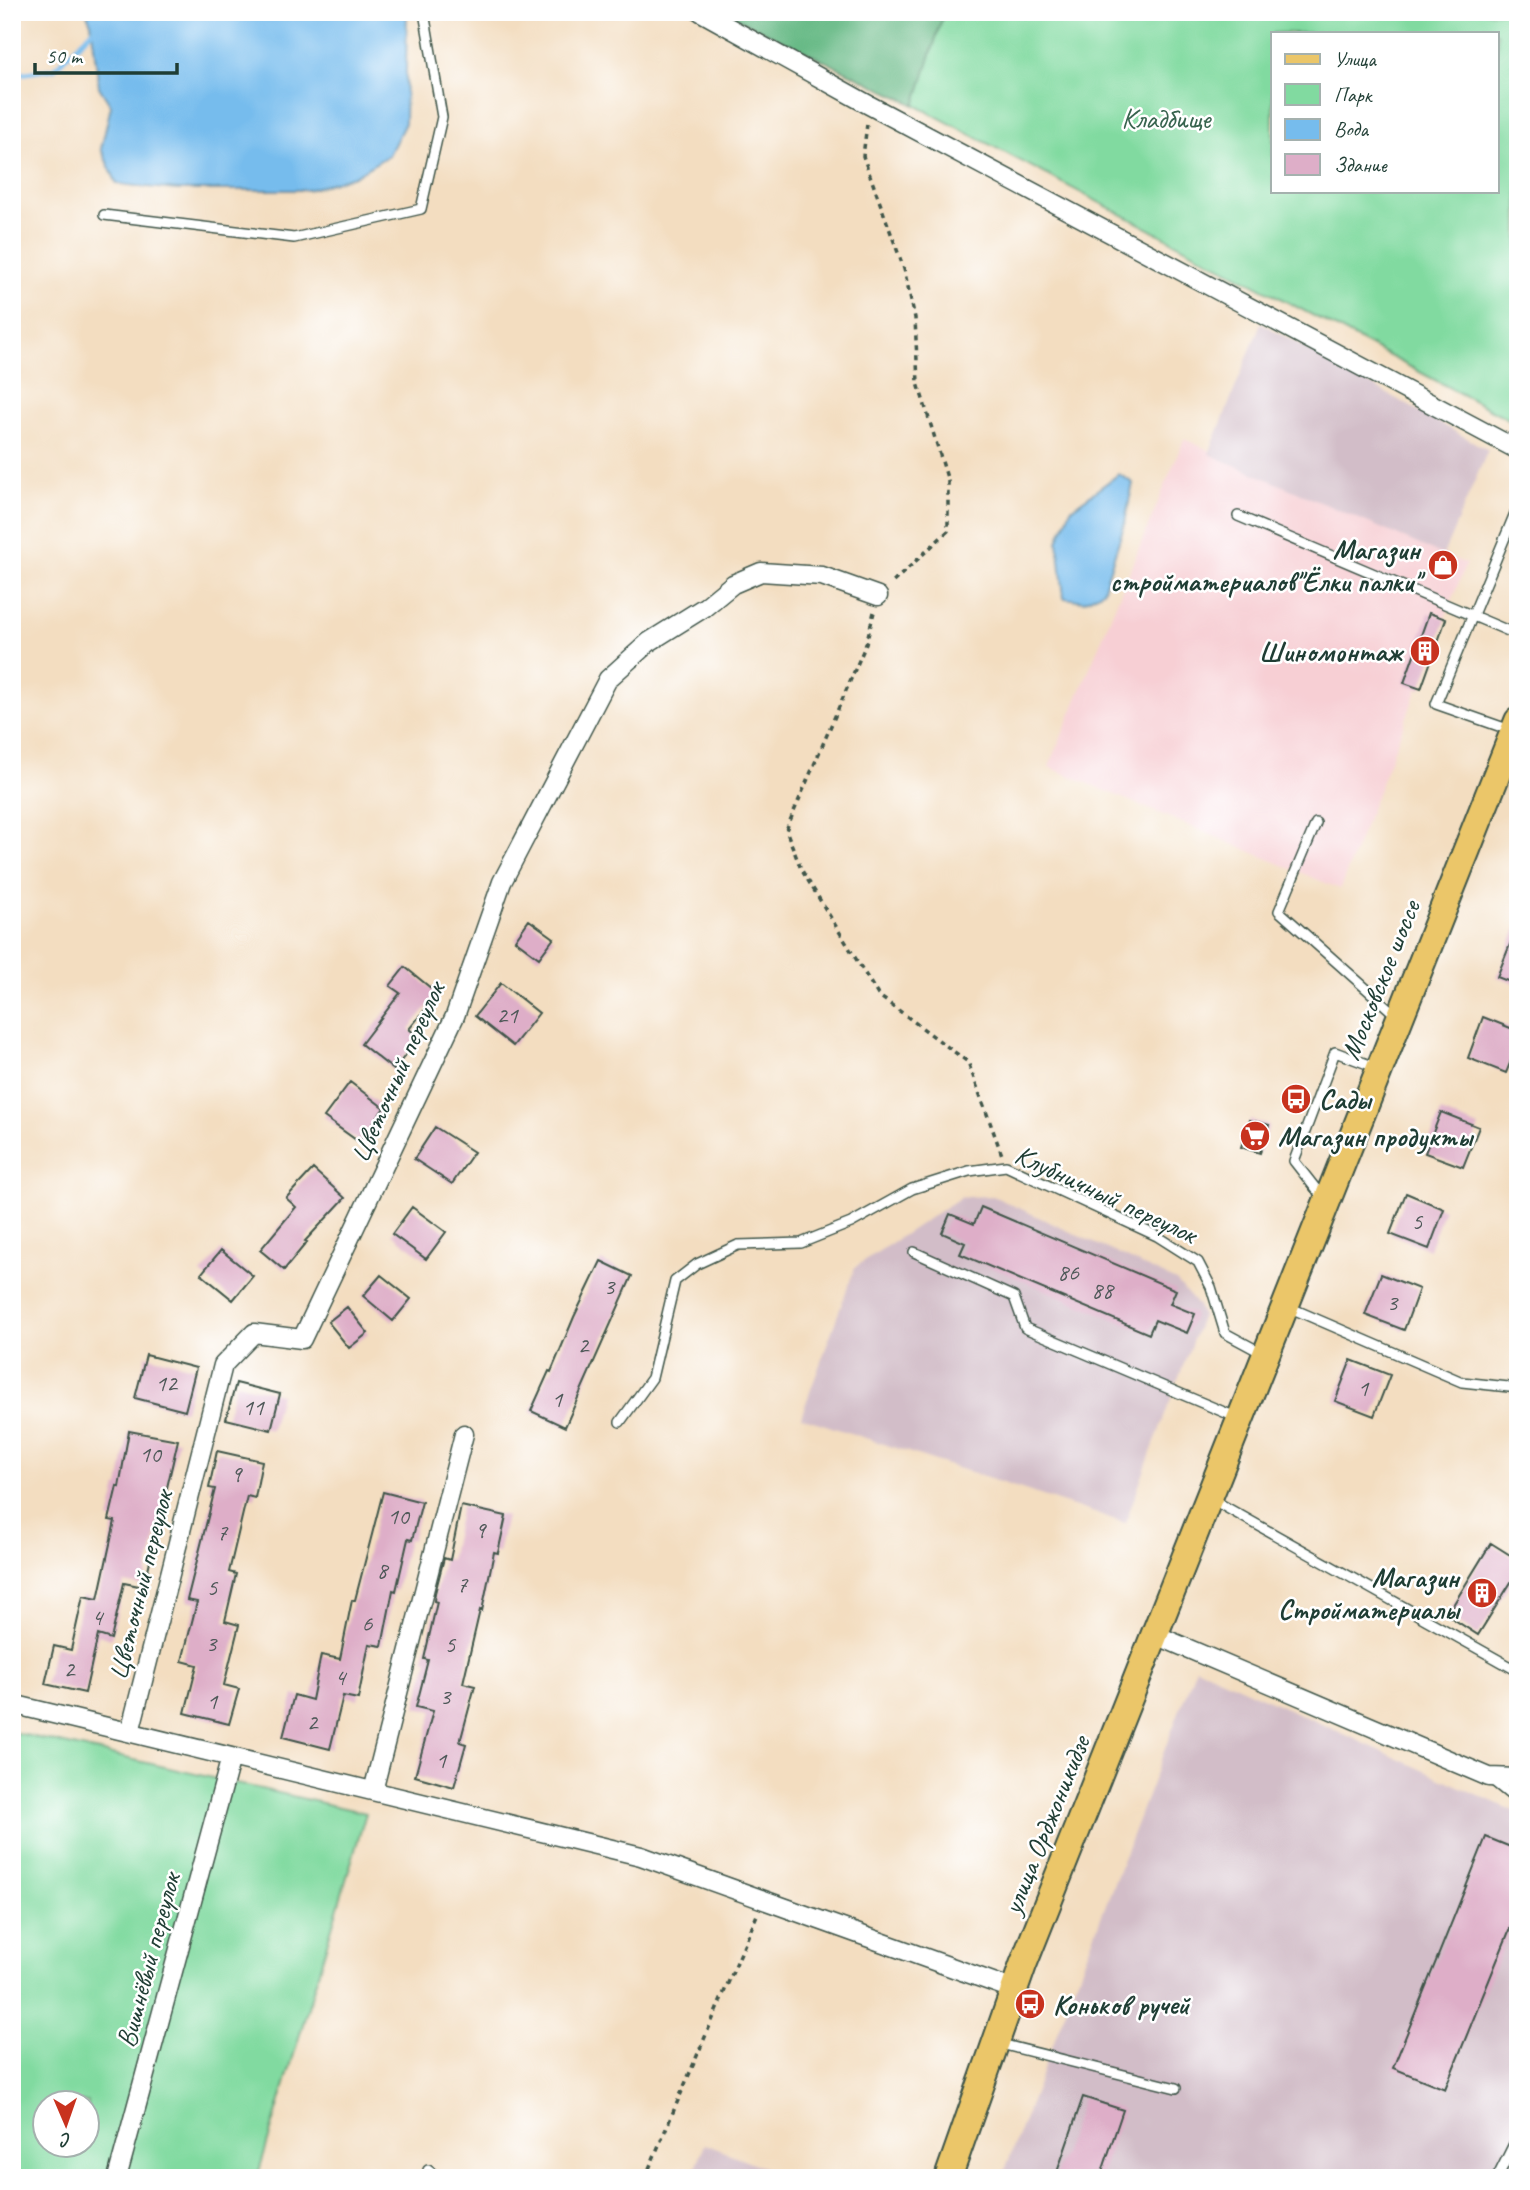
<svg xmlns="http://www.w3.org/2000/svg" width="1530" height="2190" viewBox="0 0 1530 2190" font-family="Caveat,sans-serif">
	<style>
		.built { fill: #f7cfd4 }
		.industrial { fill: #d2bdc8 }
		.green { fill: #81daa0; stroke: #508c6a; stroke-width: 2; fill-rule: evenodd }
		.forest { fill: #68ba86; stroke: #447c5d; stroke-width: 2 }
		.water { fill: #76bced; stroke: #4a7c90; stroke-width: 2 }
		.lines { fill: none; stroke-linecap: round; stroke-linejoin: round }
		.stream { stroke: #76bced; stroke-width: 5 }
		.building { fill: #deaec8 }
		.service-casing { stroke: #3f5549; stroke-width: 12 }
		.minor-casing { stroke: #3f5549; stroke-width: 21 }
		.primary-casing { stroke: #3f5549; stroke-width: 30 }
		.path { stroke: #3f5549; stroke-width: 3.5; stroke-dasharray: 5 5; stroke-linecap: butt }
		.service { stroke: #fff; stroke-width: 9 }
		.minor { stroke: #fff; stroke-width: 18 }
		.primary { stroke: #ebc669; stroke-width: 26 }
		.labels { text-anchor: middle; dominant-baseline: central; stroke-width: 5; stroke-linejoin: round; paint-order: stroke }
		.number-label { font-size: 24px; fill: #4f5959 }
		.park-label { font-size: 28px; fill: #38644f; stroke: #fff }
		.poi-label { font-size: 28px; font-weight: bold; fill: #1f3d34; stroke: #fff; text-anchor: end }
		.street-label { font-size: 28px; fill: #1f3d34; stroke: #fff }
	</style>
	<rect width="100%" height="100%" fill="#fff"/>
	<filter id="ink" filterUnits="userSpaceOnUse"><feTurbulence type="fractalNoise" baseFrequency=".0143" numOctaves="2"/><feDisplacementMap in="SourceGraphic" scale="14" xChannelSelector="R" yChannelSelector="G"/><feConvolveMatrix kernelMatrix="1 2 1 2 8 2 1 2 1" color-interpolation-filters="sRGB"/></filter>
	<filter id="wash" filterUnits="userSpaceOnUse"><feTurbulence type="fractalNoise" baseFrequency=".00686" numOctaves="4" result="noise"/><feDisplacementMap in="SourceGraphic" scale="28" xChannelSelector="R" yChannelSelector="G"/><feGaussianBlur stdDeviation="1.57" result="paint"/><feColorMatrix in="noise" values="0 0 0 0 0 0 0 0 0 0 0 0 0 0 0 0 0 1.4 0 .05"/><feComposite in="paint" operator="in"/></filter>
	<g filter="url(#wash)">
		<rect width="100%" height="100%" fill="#f3ddc0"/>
		<path class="built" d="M1184,439L1466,564L1340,889L1049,767Z"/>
		<path class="industrial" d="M1261,323L1488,450L1443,555L1209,454Z
			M993,1196L1176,1281L1198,1306L1202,1315L1125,1523L801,1417L855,1267L961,1197Z
			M1196,1667L1518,1813V2178H1002Z
			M705,2144L791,2178H692Z"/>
		<path class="green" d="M944,12H1518V424L915,105ZM1273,33H1497V191H1273Z
			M12,1732L366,1813L257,2178H12ZM46,2102H88V2144H46Z"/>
		<path class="forest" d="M724,12H944L915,105Z"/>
		<path class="water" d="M86,12H407L405,123L389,155L354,176L308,190H177L117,184L101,149L111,106L99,87L91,23Z
			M1119,474L1133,483L1125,522L1103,591L1084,601L1064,598L1058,541L1071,509Z"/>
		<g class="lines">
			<path class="stream" d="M12,75L54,69L96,27"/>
		</g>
		<g id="blocks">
			<path class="building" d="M1429,613L1446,619L1421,689L1404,683Z
				M529,920L554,938L539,958L515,940Z
				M1517,927H1518V985L1497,977Z
				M405,967L438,994L409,1029L419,1037L394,1070L361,1044L400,993L390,986Z
				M501,983L539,1013L513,1046L475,1016Z
				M1483,1017L1518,1031V1043L1506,1073L1468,1058Z
				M350,1082L384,1108L359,1142L324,1117Z
				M1441,1112L1479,1127L1463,1167L1425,1153Z
				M1250,1120L1269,1125L1260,1153L1241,1147Z
				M435,1127L474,1152L452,1184L414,1159Z
				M313,1169L345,1198L305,1241L307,1242L284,1270L260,1250L296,1207L286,1198Z
				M1406,1193L1444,1209L1429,1249L1390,1234Z
				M412,1207L446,1232L426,1259L392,1234Z
				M981,1207L1176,1290L1170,1304L1195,1314L1187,1333L1155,1320L1149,1334L960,1254L965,1243L942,1233L950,1214L974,1224Z
				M221,1250L253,1276L233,1300L201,1274Z
				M601,1261L632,1276L565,1427L531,1411L549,1371L551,1372L574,1317Z
				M1381,1274L1419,1289L1404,1330L1365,1315Z
				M381,1275L411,1299L393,1321L363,1296Z
				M347,1307L368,1333L349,1348L328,1322Z
				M146,1355L196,1368L185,1411L135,1398Z
				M1351,1360L1390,1375L1374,1416L1335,1401Z
				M236,1383L280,1394L271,1430L226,1419Z
				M129,1431L178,1440L144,1587L124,1583L111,1639L98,1635L85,1693L45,1684L54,1646L71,1650L83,1596L98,1599L115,1521L109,1520L117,1486L119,1487Z
				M217,1451L262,1461L255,1498L247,1496L229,1572L236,1574L225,1621L239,1625L224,1685L239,1689L229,1724L185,1713L197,1665L182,1661L197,1602L187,1600L215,1489L209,1488Z
				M383,1492L422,1502L412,1540L408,1539L396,1591L393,1590L382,1646L369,1644L358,1699L343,1696L330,1749L283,1737L294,1695L312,1700L321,1655L340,1659L352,1600H355Z
				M461,1506L506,1516L498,1553L494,1552L482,1611L480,1610L463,1683L475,1686L460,1742L466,1744L454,1787L415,1776L433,1711L416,1707L428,1660L424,1659L437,1602L434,1601L435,1593L444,1558L450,1560Z
				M1491,1543L1518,1560V1571L1478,1635L1447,1615Z
				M1486,1837L1518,1850V1909L1445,2089L1393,2068Z
				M1083,2097L1123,2110L1100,2178H1055Z"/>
		</g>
	</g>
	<g filter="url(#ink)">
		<use href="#blocks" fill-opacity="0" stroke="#3f5549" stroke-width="2"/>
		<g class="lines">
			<g class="service-casing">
				<path id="service" d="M104,215L294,238L421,209L442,117L424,12
					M1238,516L1518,635
					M1513,731L1436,704L1518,506
					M1316,823L1279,911L1397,1016
					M1323,1198L1294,1161L1335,1052L1378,1068
					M914,1252L1014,1297L1025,1328L1238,1418
					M1286,1306L1462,1382L1518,1388
					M620,1422L652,1378L675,1281L697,1264L738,1245L801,1243L851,1223L912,1189L969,1171L1006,1166L1157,1236L1198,1262L1211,1287L1225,1333L1264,1354
					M1213,1500L1518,1671
					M1492,1780L1518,1801
					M997,2043L1176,2088
					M428,2170L438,2178
					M1497,2178L1518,2136"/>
			</g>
			<g class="minor-casing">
				<path id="minor" d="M701,12L869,105L1518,450
					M1156,1635L1489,1777L1518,1778
					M12,1704L641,1856L1015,1990
					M130,1732L223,1365L254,1333L302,1339L455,1016L502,882L608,679L649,642L705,607L733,584L761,572L822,576L878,596
					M373,1791L464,1434
					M117,2178L231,1757"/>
			</g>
			<g class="primary-casing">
				<path id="primary" d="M948,2178L1023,1965L1518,721"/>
			</g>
			<path class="path" d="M867,124L863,156L904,269L915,318L918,383L948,481V531L890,585
				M874,612L866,644L786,830L801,869L878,995L968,1062L1002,1155
				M645,2178L757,1915"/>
			<use href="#service" class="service"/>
			<use href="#minor" class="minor"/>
			<use href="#primary" class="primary"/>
		</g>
	</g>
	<defs>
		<g id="shop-disc" transform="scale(1.575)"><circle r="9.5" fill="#c8321e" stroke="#fff"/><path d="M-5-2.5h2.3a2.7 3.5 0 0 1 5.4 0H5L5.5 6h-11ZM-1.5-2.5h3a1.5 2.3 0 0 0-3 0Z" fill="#fff"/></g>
		<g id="building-disc" transform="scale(1.575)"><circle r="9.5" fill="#c8321e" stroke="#fff"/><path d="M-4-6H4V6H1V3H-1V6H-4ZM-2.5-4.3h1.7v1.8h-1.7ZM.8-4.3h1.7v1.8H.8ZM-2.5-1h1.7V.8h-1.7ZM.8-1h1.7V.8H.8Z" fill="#fff"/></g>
		<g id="bus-disc" transform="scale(1.575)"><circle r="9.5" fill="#c8321e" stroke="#fff"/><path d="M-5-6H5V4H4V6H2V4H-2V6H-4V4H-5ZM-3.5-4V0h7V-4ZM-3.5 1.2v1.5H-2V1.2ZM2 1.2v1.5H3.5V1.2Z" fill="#fff"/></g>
		<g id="supermarket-disc" transform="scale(1.575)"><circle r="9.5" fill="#c8321e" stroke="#fff"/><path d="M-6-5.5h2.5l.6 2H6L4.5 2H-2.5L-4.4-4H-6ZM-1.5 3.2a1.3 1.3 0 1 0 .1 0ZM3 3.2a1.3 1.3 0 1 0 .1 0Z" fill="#fff"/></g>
	</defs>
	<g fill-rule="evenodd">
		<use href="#shop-disc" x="1443" y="565"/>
		<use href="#building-disc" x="1425" y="651"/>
		<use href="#bus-disc" x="1296" y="1099"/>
		<use href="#supermarket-disc" x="1255" y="1136"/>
		<use href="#building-disc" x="1482" y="1593"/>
		<use href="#bus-disc" x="1030" y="2004"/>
	</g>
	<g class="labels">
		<g class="number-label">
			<text x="507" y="1015">21</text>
			<text x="1417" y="1221">5</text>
			<text x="1068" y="1272">86</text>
			<text x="609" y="1286">3</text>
			<text x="1102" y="1290">88</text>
			<text x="1392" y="1302">3</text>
			<text x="583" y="1345">2</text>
			<text x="166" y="1383">12</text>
			<text x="1363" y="1388">1</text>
			<text x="557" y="1399">1</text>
			<text x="253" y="1407">11</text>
			<text x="150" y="1454">10</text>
			<text x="236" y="1474">9</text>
			<text x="398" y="1516">10</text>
			<text x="480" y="1530">9</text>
			<text x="222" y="1532">7</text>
			<text x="382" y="1570">8</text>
			<text x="462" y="1584">7</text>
			<text x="212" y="1587">5</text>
			<text x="97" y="1617">4</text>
			<text x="367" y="1623">6</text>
			<text x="211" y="1643">3</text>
			<text x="450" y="1644">5</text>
			<text x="69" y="1669">2</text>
			<text x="340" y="1677">4</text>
			<text x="445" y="1696">3</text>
			<text x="212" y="1701">1</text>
			<text x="312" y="1722">2</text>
			<text x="441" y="1760">1</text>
		</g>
		<g class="park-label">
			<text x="1166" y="118">Кладбище</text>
		</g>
		<g class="poi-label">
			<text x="1420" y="549">Магазин<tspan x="1420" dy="32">стройматериалов"Ёлки палки"</tspan></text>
			<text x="1402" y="651">Шиномонтаж</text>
			<text x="1319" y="1099" text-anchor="start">Сады</text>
			<text x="1278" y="1136" text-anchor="start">Магазин продукты</text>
			<text x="1459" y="1577">Магазин<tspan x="1459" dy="32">Стройматериалы</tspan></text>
			<text x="1053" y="2004" text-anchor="start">Коньков ручей</text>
		</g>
		<g class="street-label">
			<text transform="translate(1380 980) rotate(-68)">Московское шоссе</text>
			<text transform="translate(397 1072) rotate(-66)">Цветочный переулок</text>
			<text transform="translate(1106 1194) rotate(25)">Клубничный переулок</text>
			<text transform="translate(140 1585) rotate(-76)">Цветочный переулок</text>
			<text transform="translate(1046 1825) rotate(-68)">улица Орджоникидзе</text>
			<text transform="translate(148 1960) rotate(-75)">Вишнёвый переулок</text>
		</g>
	</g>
	<rect width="1530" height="2190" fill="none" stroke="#fff" stroke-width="42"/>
	<rect x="1271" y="32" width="228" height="161" fill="#ffffff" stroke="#a5b1ae" stroke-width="2"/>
	<rect x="1285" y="54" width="35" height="10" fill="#ebc669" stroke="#a5b1ae" stroke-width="2"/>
	<text x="1334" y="66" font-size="21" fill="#1f3d34">Улица</text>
	<rect x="1285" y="84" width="35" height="21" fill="#81daa0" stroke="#a5b1ae" stroke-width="2"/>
	<text x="1334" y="102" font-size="21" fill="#1f3d34">Парк</text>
	<rect x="1285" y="119" width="35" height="21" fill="#76bced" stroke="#a5b1ae" stroke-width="2"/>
	<text x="1334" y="136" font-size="21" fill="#1f3d34">Вода</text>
	<rect x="1285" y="154" width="35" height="21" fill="#deaec8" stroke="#a5b1ae" stroke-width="2"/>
	<text x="1334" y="172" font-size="21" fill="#1f3d34">Здание</text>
	<g transform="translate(66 2124) rotate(178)"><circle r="33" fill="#ffffff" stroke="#a5b1ae" stroke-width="2"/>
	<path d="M0-5L12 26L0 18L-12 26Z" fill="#c8321e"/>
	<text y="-10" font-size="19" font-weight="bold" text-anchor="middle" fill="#1f3d34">С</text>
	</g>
	<path d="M35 63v10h142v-10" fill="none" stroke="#1f3d34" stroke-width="3.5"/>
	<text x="46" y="63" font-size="21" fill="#1f3d34" stroke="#ffffff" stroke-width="5" paint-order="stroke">50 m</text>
</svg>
